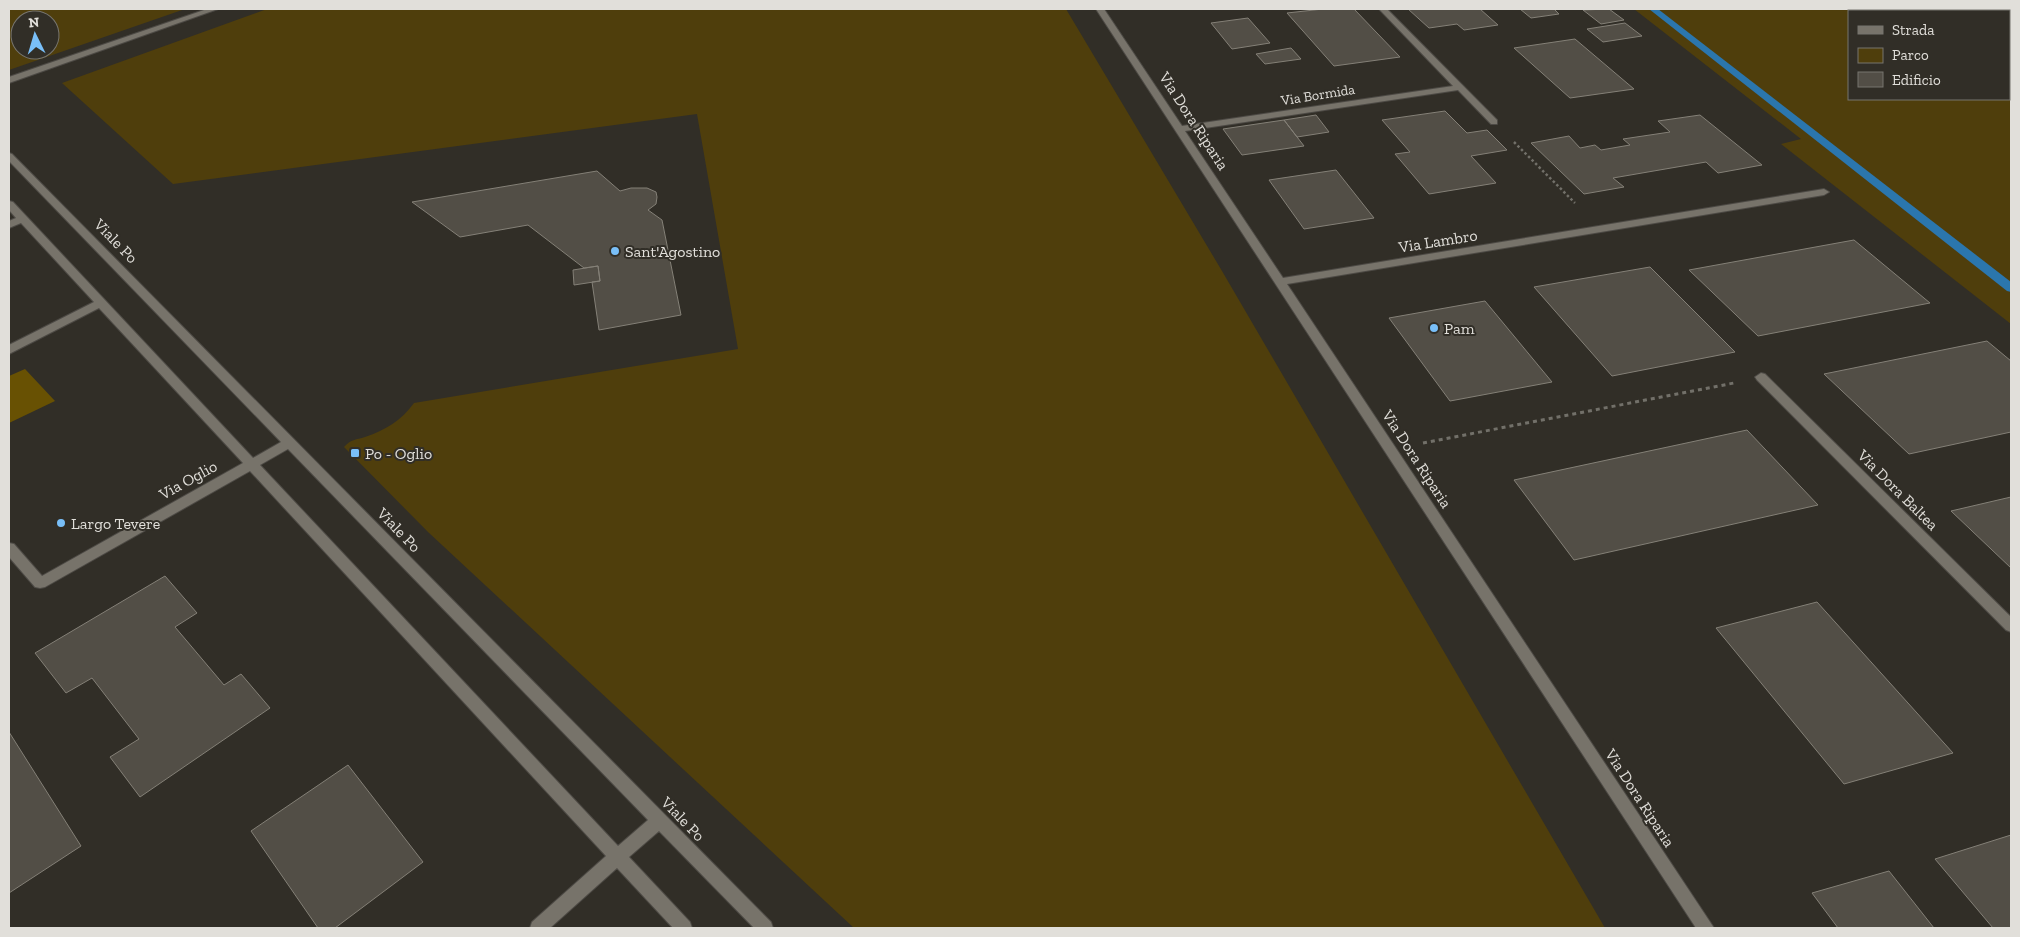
<svg xmlns="http://www.w3.org/2000/svg" width="2020" height="937" viewBox="0 0 2020 937" font-family="'Zilla Slab',serif">
	<style>
		.green { fill: #4f3e0c; fill-rule: evenodd }
		.forest { fill: #685103 }
		.lines { fill: none; stroke-linecap: round; stroke-linejoin: round }
		.stream { fill: #2b76ad; fill-rule: evenodd }
		.building { fill: #524e46; stroke: #848077 }
		.minor-casing { stroke: #4d4a45; stroke-width: 2 }
		.path-far1 { stroke: #727069; stroke-width: 2.5; stroke-dasharray: 2.5 2.5; stroke-linecap: butt }
		.path { stroke: #727069; stroke-width: 3; stroke-dasharray: 4 4; stroke-linecap: butt }
		.minor { fill: #77736a; fill-rule: evenodd }
		.poi-dot { fill: #79bff8; stroke: #312e27; stroke-width: 2 }
		.labels { text-anchor: middle; dominant-baseline: central; stroke-width: 4; stroke-linejoin: round; paint-order: stroke }
		.far-street-label { font-size: 14px; fill: #e1dfda; stroke: #312e27 }
		.street-label { font-size: 16px; fill: #e1dfda; stroke: #312e27 }
		.poi-label { font-size: 16px; fill: #e1dfda; stroke: #312e27; text-anchor: start }
	</style>
	<rect width="100%" height="100%" fill="#312e27"/>
	<path class="green" d="M9,9H185L9,70ZM20,20H50V50H20Z
		M267,9H1066L1222,271L1605,928H854L428,532L344,447C351,439 356,440 365,437C384,431 402,420 414,403L738,349L697,114L173,184L62,83Z
		M1634,9H2011V324L1781,144L1801,139ZM1849,11H2009V99H1849Z"/>
	<path class="forest" d="M25,369L55,401L9,423V376Z"/>
	<g class="lines">
		<path class="stream" d="M1649,9H1658L2011,282V292L2007,291Z"/>
	</g>
	<path class="building" d="M1323,9H1354L1400,57L1334,66L1287,13Z
		M1408,9H1480L1498,25L1464,30L1457,24L1429,28Z
		M1520,9H1554L1559,14L1531,18Z
		M1609,9L1624,20L1601,24L1583,10Z
		M1248,18L1270,43L1232,49L1211,23Z
		M1625,23L1642,36L1603,42L1587,29Z
		M1575,39L1634,89L1570,98L1514,48Z
		M1291,48L1301,59L1265,64L1256,54Z
		M1445,111L1467,133L1487,130L1507,150L1471,156L1496,183L1429,194L1395,154L1410,152L1382,120Z
		M1316,115L1329,132L1297,137L1284,120Z
		M1700,115L1762,165L1718,173L1706,162L1613,178L1624,187L1584,194L1531,143L1569,136L1580,148L1595,145L1601,150L1630,145L1623,139L1670,132L1658,121Z
		M1284,120L1304,146L1242,155L1223,129Z
		M1336,170L1374,218L1304,229L1269,180Z
		M597,171L620,191L631,188H647L656,192L657,197L656,204L648,210L662,220L681,315L599,330L592,282L600,281L598,266L584,268L528,225L460,237L412,202Z
		M1854,240L1930,303L1758,336L1689,270Z
		M598,266L600,281L574,285L573,270Z
		M1650,267L1735,352L1612,376L1534,287Z
		M1485,301L1552,382L1450,401L1389,318Z
		M1987,341L2011,361V432L1909,454L1824,374Z
		M1747,430L1818,505L1574,560L1514,480Z
		M2011,497V568L1951,511Z
		M165,576L197,613L175,627L224,685L241,674L270,708L140,797L110,757L139,739L92,678L66,693L35,653Z
		M1817,602L1953,753L1844,784L1716,628Z
		M9,732L81,846L9,893Z
		M348,765L423,862L335,928H318L251,831Z
		M2011,835V928H1993L1935,859Z
		M1889,871L1934,928H1838L1812,893Z"/>
	<g class="lines">
		<g class="minor-casing">
			<path id="minor" d="M207,9H218L9,83V77Z
				M1096,9H1104L1182,126L1453,86L1379,9H1387L1497,120V124H1491L1458,90L1185,131L1283,278L1824,189L1829,192L1824,195L1287,284L1714,928H1696Z
				M9,153L12,154L771,922L773,928H754L659,831L629,857L690,922L692,928H673L617,868L550,928H530L532,922L606,856L250,471L45,587L40,588L35,587L9,557V543L14,544L42,576L243,463L99,308L9,354V345L94,302L21,223L9,228V221L16,218L9,210V201L13,202L253,458L281,442L9,161ZM288,449L648,820L618,846L260,465Z
				M1761,373L1765,374L2011,617V632L2006,630L1757,380L1755,377Z"/>
		</g>
		<path class="path-far1" d="M1514,142L1575,203"/>
		<path class="path" d="M1423,443L1734,383"/>
		<use href="#minor" class="minor"/>
	</g>
	<g class="poi-dot">
		<circle cx="615" cy="251" r="5"/>
		<circle cx="1434" cy="328" r="5"/>
		<rect x="350" y="448" width="10" height="10" rx="2.5"/>
		<circle cx="61" cy="523" r="5"/>
	</g>
	<g class="labels">
		<g class="far-street-label">
			<text transform="translate(1318 95) rotate(-9)">Via Bormida</text>
		</g>
		<g class="street-label">
			<text transform="translate(1194 121) rotate(57)">Via Dora Riparia</text>
			<text transform="translate(116 241) rotate(46)">Viale Po</text>
			<text transform="translate(1438 241) rotate(-9)">Via Lambro</text>
			<text transform="translate(1417 459) rotate(57)">Via Dora Riparia</text>
			<text transform="translate(188 480) rotate(-29)">Via Oglio</text>
			<text transform="translate(1898 490) rotate(45)">Via Dora Baltea</text>
			<text transform="translate(399 530) rotate(46)">Viale Po</text>
			<text transform="translate(1640 798) rotate(57)">Via Dora Riparia</text>
			<text transform="translate(683 819) rotate(46)">Viale Po</text>
		</g>
		<g class="poi-label">
			<text x="625" y="251">Sant'Agostino</text>
			<text x="1444" y="328">Pam</text>
			<text x="365" y="453">Po - Oglio</text>
			<text x="71" y="523">Largo Tevere</text>
		</g>
	</g>
	<rect width="2020" height="937" fill="none" stroke="#e1dfda" stroke-width="20"/>
	<rect x="1848" y="10" width="162" height="90" fill="#312e27" stroke="#77756f"/>
	<rect x="1858" y="26" width="25" height="8" fill="#77736a" stroke="#77756f"/>
	<text x="1892" y="35" font-size="15" fill="#e1dfda">Strada</text>
	<rect x="1858" y="48" width="25" height="15" fill="#4f3e0c" stroke="#77756f"/>
	<text x="1892" y="60" font-size="15" fill="#e1dfda">Parco</text>
	<rect x="1858" y="72" width="25" height="15" fill="#524e46" stroke="#77756f"/>
	<text x="1892" y="85" font-size="15" fill="#e1dfda">Edificio</text>
	<g transform="translate(35 35) rotate(355)"><circle r="24" fill="#312e27" stroke="#77756f"/>
	<path d="M0-4L9 19L0 12L-9 19Z" fill="#79bff8"/>
	<text y="-8" font-size="14" font-weight="bold" text-anchor="middle" fill="#e1dfda">N</text>
	</g>
</svg>
